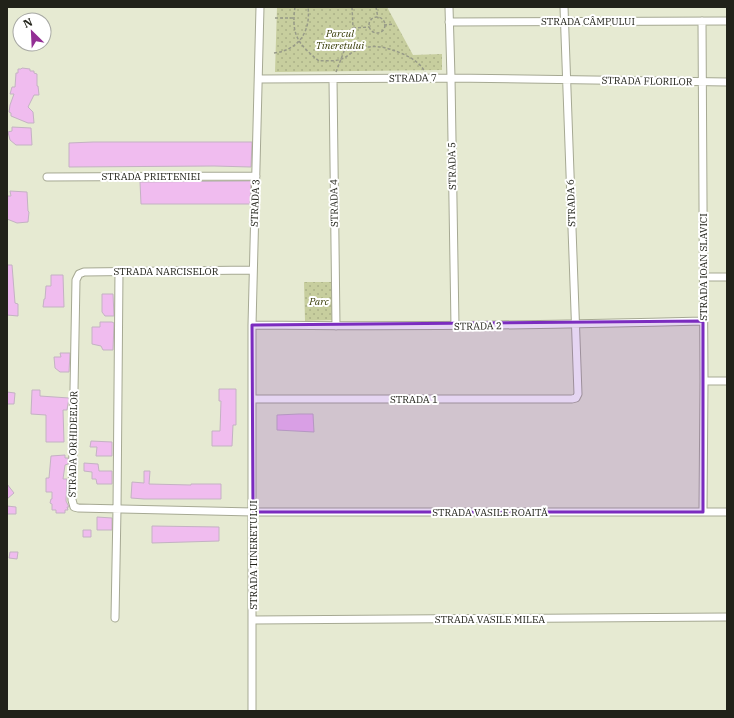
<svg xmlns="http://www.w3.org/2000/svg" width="734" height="718" viewBox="0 0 734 718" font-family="'IBM Plex Serif',serif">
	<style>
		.green { fill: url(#green-dots) }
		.building { fill: #f0bcef; stroke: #c4b2c3 }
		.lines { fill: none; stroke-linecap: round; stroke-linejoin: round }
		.street-casing { stroke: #a6a993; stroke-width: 9 }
		.path { stroke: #979a88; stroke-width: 1.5; stroke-dasharray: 3 2; stroke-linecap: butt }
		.street { stroke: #fff; stroke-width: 7 }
		.marked { fill: #7b2cbf; fill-opacity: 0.2; stroke: #7b2cbf; stroke-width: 3; stroke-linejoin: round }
		.labels { text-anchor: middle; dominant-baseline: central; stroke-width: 4; stroke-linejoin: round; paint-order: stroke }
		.street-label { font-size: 10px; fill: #212219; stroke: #fff }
		.park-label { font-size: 10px; font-style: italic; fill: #373b06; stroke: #fff }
	</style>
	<defs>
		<pattern id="green-dots" width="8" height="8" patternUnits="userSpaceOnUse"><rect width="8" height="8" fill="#c7ce9e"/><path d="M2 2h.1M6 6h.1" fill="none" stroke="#abb188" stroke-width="1.8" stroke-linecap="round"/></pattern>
	</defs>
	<rect width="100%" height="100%" fill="#e6ead2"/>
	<path class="green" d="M277,7H387L413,55L442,54V70L275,72Z
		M304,282H334V320L305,321Z"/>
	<path class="building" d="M22,68L30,69V71H34V73L37,74V86H38L39,95H34L28,107L33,112L34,123H28L11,116V113L9,112L10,105L14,94H10L12,87H15L16,73H18V69H21Z
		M12,127L31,128L32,145H16L10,140L8,132L12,131Z
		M93,142H252L251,167L214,166L69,167V143Z
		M251,181L250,204H141L140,182Z
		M10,191L27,192L28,211L29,212L28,222L17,223L7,219V196H11Z
		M7,265H12L15,303L18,304V316L7,315Z
		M51,275H63L64,307H43L44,299H45L46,286H51Z
		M102,294H113L114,316H105L102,312Z
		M100,322H112L114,323L113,350H103L101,346L92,344V327H100Z
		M60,353H70L69,372H60L55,368L54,357H61Z
		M219,389H236V425H233L232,446H212V431H220L221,401H219Z
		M32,390H40V396L69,398L67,410H63L64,442H46V415L31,414Z
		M7,392L15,393L14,404H7Z
		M299,414H313L314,432L277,430V415Z
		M91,441L112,442V456H96L97,447H90Z
		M65,455V458H68V464L65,465L63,479H67L66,501L69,507H67L68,510H65V513H56V510H52V504L50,503L51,499H52V492H46V478H49L51,456Z
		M84,463L98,464L99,471H112V484H97L96,479H92V472L84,471Z
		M144,471H150L149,484L191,485V484H221V499H144L131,498L132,482L144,483Z
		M7,484L14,493L7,499Z
		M7,506L16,507V514H7Z
		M97,517L112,518V530H97Z
		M152,526L219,527V541L152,543Z
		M83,530H91V537H83Z
		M10,552H18L17,559L9,558Z"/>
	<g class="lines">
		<g class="street-casing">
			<path id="street" d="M449,7L451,78L455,326
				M702,21L704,381L703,512
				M449,22L727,21
				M259,79L451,78L727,82
				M333,79L336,326
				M47,177L256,176
				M253,270L84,272L79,274L76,280L72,500L74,507L78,508L253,512H727
				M704,277H727
				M252,325C402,327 553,325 703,321
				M704,381H727
				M252,399H572L576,398L578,394L564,7
				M115,618L117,509L119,271
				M253,620L727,617
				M252,711V325L260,7"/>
		</g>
		<path class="path" d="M295,7C291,35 298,44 319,61C326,60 335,62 341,59C346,58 350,53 355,51C373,43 386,47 403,54C412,58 420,63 425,72
			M376,7L378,18
			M369 25a8 8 0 1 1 16 0a8 8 0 1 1-16 0Z
			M275,18H293
			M384,25L394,24
			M353,28L369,27
			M274,53C299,50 311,31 308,7
			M336,72L353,28L352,7"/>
		<use href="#street" class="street"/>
	</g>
	<path class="marked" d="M703,321V512H253L252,325Z"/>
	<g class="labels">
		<g class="street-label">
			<text x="588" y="21">STRADA CÂMPULUI</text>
			<text transform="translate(413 78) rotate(-1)">STRADA 7</text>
			<text transform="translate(647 81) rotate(1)">STRADA FLORILOR</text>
			<text transform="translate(452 166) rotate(-91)">STRADA 5</text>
			<text x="151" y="176">STRADA PRIETENIEI</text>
			<text transform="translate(255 203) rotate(-88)">STRADA 3</text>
			<text transform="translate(334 203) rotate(-91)">STRADA 4</text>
			<text transform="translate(571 203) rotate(-92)">STRADA 6</text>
			<text transform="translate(703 267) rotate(-90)">STRADA IOAN SLAVICI</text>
			<text x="166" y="271">STRADA NARCISELOR</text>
			<text transform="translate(478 326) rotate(-1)">STRADA 2</text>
			<text x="414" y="399">STRADA 1</text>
			<text transform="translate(73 444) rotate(-89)">STRADA ORHIDEELOR</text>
			<text x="490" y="512">STRADA VASILE ROAITĂ</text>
			<text transform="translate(253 555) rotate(-90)">STRADA TINERETULUI</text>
			<text x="490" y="619">STRADA VASILE MILEA</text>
		</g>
		<g class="park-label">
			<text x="340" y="33">Parcul<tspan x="340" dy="12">Tineretului</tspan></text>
			<text x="319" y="301">Parc</text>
		</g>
	</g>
	<rect width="734" height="718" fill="none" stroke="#212219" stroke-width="16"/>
	<g transform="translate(32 32) rotate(336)"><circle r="19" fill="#ffffff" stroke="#a6a7a3"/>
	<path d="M0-3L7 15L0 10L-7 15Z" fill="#932f95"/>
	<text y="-6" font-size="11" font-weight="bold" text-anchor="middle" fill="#212219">N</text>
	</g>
</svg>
